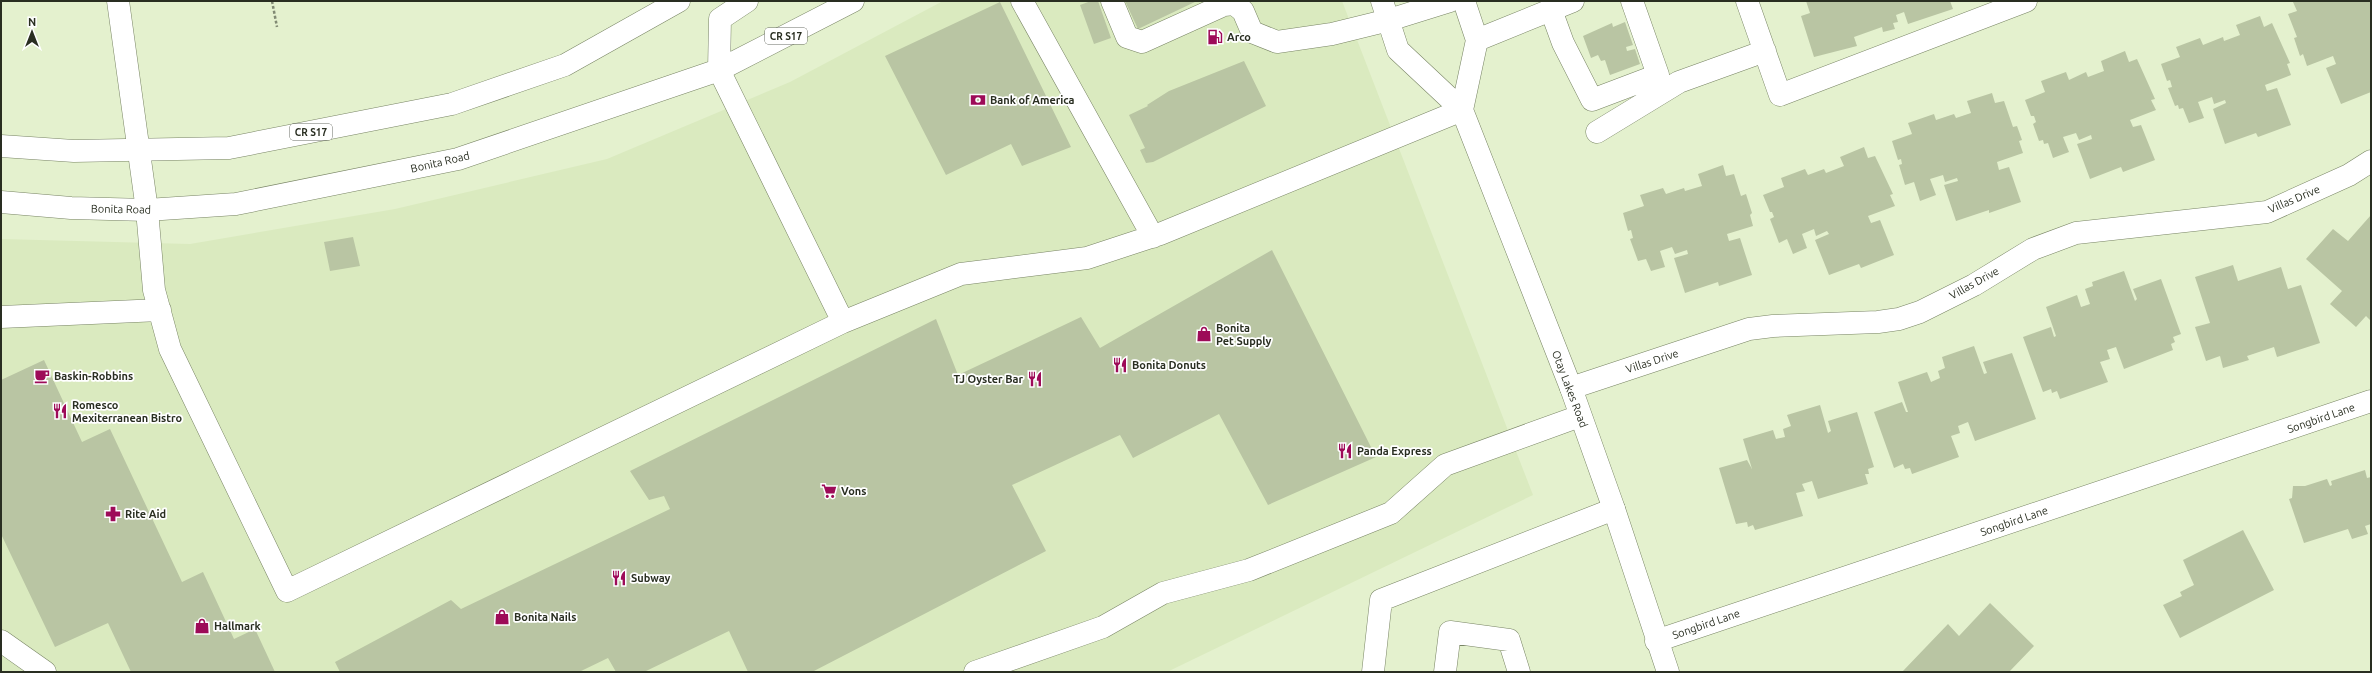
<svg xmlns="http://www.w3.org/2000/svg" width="2372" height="673" viewBox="0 0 2372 673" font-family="Ubuntu,sans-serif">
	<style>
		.built { fill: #daeabf }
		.building { fill: #b9c5a3 }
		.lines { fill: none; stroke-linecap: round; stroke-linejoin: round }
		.minor-casing { stroke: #788464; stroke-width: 23 }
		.major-casing { stroke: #788464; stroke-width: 23 }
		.path { stroke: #818a73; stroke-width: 2.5; stroke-dasharray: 3 2; stroke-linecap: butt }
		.minor { stroke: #fff; stroke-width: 22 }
		.major { stroke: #fff; stroke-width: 22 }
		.labels { text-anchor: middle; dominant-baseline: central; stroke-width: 3.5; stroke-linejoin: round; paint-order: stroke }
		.shield { fill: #fff; stroke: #696d64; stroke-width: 1 }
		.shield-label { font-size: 10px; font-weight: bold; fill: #292e21 }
		.poi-label { font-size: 11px; font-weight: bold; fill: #292e21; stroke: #fff; text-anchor: start }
		.street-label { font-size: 11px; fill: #292e21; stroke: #fff }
	</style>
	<rect width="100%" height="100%" fill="#e4f1ce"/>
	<path class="built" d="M943,1H1342L1533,495L1167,672H1V239L190,244L395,209L607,159L790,82Z"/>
	<path class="building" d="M1091,1H1098L1111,38L1094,44L1080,5Z
		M1125,1H1197L1138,29Z
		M1806,1H1950L1953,9L1908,24L1904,12L1896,15L1898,22L1893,23L1895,29L1883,32L1882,27L1854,37L1857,46L1814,57L1801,16L1810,13Z
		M2371,1V92L2341,104L2326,68L2336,64L2333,56L2307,66L2303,54L2300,56L2294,38L2297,37L2288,14L2297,11L2293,2L2295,1Z
		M1000,2L1071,147L1022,166L1011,144L946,175L885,56Z
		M2260,16L2264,27L2272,23L2290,63L2287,64L2291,75L2265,85L2267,91L2277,88L2291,125L2258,137L2256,133L2225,144L2213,109L2226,103L2225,100L2214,104L2212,97L2198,102L2204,118L2189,123L2183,108L2179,109L2178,105L2175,106L2168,88L2172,87L2170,80L2167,81L2161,64L2180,57L2176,47L2200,38L2203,45L2223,37L2224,41L2240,35L2236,25Z
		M1625,22L1633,45L1626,47L1627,51L1635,49L1640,64L1610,75L1605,60L1601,61L1598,55L1591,58L1583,36L1612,23L1613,27Z
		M2125,51L2129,62L2137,59L2155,99L2151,100L2156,110L2130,120L2133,127L2141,125L2155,160L2123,172L2121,167L2090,179L2077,144L2092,139L2091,135L2079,140L2076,133L2063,137L2069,152L2053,158L2048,143L2044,144L2043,140L2039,141L2033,124L2036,122L2034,116H2031L2025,100L2045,92L2041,81L2066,72L2069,80L2086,72L2088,77L2104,71L2101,61Z
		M1244,61L1266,106L1153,162L1146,163L1140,150L1145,148L1129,115L1148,106L1147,105L1169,91Z
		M1992,93L1995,103L2004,101L2013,127L2017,126L2022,140L2019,141L2023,153L1997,162L1999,170L2009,167L2021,202L1989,213V210L1956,221L1944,185L1958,181L1957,178L1945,182L1943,175L1930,179L1936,195L1920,201L1914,182L1905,185L1899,165L1902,164L1901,159L1898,160L1892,141L1912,134L1908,123L1934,114L1936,120L1954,114L1956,118L1971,113L1967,101Z
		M1864,147L1868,158L1875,156L1893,194L1890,195L1895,206L1868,216L1871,223L1880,220L1894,255L1861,268L1859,264L1829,275L1815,240L1829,234L1827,231L1816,236L1814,229L1802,234L1807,248L1793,254L1787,239L1779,243L1770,219L1774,217L1772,212H1770L1763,195L1784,187L1781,178L1805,169L1808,175L1824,169L1826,173L1844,166L1840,157Z
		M1723,165L1726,176L1734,174L1741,196L1746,194L1752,213L1750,215L1753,226L1727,234L1729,241L1740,238L1752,275L1719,286L1718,282L1685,293L1674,258L1688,254L1687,250L1675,254L1672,247L1660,251L1665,267L1651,271L1646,259L1638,261L1630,239L1633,238L1631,230L1628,231L1623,213L1644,206L1640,195L1663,188L1666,194L1684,188L1685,191L1702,186L1698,174Z
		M2371,215V321L2366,316L2356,327L2330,304L2342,291L2306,259L2333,229L2348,241Z
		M353,237L360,266L330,271L324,242Z
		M1272,250L1376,457L1268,505L1219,414L1133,458L1120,435L1012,485L1046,551L812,672H748L729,631L644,672H616L608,658L579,672H340L335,662L451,600L461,609L670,509L664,496L649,500L630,471L936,319L958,375L1081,317L1100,348Z
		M2233,265L2238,281L2281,267L2288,289L2301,285L2320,343L2277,357L2274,347L2247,356L2249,360L2223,368L2220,356L2206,361L2195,327L2210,323L2195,277Z
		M2124,271L2135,301L2137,299L2133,289L2161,279L2181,334L2173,337L2175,342L2171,344L2173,350L2124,369L2116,347L2107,350L2110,359L2100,362L2108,382L2060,399L2057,391L2052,393L2051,389L2043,392L2023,337L2051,327L2054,337L2056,336L2046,307L2077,295L2081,307L2090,304L2085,289L2093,286L2092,282Z
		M1974,346L1984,374L1987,373L1983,362L2012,353L2036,419L1975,441L1968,422L1958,426L1960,433L1951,436L1959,457L1912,474L1910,468L1905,469L1903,464L1894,468L1874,412L1902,402L1906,412H1908L1898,382L1927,372L1931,382L1940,378L1938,371L1945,368L1942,357Z
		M44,360L82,442L110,429L182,582L203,572L234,639L255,629L275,672H131L108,623L55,647L1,534V380Z
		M1820,405L1828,433L1831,431L1828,421L1857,412L1874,467L1868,469L1869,474H1865L1868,484L1818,499L1812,481L1802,484L1805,491L1796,493L1803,516L1755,530L1753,525L1748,527L1747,522L1736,524L1719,468L1747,460L1752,469L1743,439L1773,430L1776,439L1785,437L1783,429L1791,426L1787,415Z
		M2365,470L2367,478L2371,477V524L2365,526L2368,534L2352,539L2348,529L2304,543L2289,499L2292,498L2293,486H2305L2327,479L2330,486L2332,485L2331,481Z
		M2243,530L2274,590L2180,638L2163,605L2182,596L2180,592L2194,585L2183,560Z
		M1990,603L2034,646L2009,672H1902L1948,624L1959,636Z"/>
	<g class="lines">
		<g class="minor-casing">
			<path id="minor" d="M118,1L147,210L154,290L170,349L287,591L843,322L719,70
				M1022,1L1153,237
				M1112,1L1127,37L1142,42L1224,5L1234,4L1243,11L1252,32L1277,42L1332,34L1389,20L1450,1
				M1747,1L1780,95L2026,1
				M1551,10L1563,43L1592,100L1658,75L1632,1
				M1477,40L1573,1
				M1597,132L1679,82L1765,51
				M1,317L160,310
				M843,322L961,274L1087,258L1160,234L1462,110
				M1571,388L1749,329L1773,326L1878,322L1899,319L1920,312L1974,285L2033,249L2076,233L2267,212L2349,175L2371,161
				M1,641L45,672
				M1656,641L2371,401
				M975,672L1103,627L1163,593L1249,570L1391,513L1445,465L1580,416
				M1373,672L1381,600L1614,509
				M1445,672L1450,632L1509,640L1519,672"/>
		</g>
		<g class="major-casing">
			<path id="major" d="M1382,1L1398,50L1462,110L1571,388L1614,509L1668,672
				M719,70L720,19L747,1
				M1462,110L1477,40L1464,1
				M1,146L74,151L229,148L452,104L565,65L679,1
				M1,202L71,208L147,210L236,204L458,159L719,70L853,1"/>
		</g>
		<path class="path" d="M272,1L277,27"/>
		<use href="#minor" class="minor"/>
		<use href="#major" class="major"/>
	</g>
	<defs>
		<g id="fuel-bare" transform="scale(1.2)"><path d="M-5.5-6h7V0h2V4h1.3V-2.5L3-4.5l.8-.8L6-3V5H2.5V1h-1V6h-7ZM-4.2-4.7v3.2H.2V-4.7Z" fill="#9d0b58" stroke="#fff" stroke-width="2.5" paint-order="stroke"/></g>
		<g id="bank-bare" transform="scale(1.2)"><path d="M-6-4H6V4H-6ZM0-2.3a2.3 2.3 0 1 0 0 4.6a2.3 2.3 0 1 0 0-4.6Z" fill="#9d0b58" stroke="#fff" stroke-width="2.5" paint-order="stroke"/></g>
		<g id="shop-bare" transform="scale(1.2)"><path d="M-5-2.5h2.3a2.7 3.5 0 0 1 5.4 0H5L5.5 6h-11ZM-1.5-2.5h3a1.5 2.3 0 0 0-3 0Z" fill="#9d0b58" stroke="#fff" stroke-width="2.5" paint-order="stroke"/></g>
		<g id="restaurant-bare" transform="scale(1.2)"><path d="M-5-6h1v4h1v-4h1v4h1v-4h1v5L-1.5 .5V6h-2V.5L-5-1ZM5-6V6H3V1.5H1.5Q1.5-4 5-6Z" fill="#9d0b58" stroke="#fff" stroke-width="2.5" paint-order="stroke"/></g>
		<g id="cafe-bare" transform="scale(1.2)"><path d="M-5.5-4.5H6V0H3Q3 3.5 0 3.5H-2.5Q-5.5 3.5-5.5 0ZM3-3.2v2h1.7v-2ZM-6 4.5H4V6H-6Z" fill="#9d0b58" stroke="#fff" stroke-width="2.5" paint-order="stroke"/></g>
		<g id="supermarket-bare" transform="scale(1.2)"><path d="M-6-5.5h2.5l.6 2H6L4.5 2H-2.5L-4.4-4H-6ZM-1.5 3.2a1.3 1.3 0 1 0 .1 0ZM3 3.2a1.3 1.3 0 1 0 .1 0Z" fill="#9d0b58" stroke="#fff" stroke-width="2.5" paint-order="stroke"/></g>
		<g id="pharmacy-bare" transform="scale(1.2)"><path d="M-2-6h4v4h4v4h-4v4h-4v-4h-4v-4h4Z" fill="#9d0b58" stroke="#fff" stroke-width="2.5" paint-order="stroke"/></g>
	</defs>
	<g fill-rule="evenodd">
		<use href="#fuel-bare" x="1215" y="37"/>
		<use href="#bank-bare" x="978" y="100"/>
		<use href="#shop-bare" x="1204" y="334"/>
		<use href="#restaurant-bare" x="1120" y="365"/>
		<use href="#cafe-bare" x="42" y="376"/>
		<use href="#restaurant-bare" x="1035" y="379"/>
		<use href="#restaurant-bare" x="60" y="411"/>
		<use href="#restaurant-bare" x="1345" y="451"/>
		<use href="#supermarket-bare" x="829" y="491"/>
		<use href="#pharmacy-bare" x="113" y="514"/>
		<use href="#restaurant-bare" x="619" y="578"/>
		<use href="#shop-bare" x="502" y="617"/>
		<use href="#shop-bare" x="202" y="626"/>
	</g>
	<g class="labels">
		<g class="shield">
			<rect x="765" y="28" width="42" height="16" rx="3"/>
			<rect x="290" y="124" width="42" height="16" rx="3"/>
		</g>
		<g class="shield-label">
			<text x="786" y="36">CR S17</text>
			<text x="311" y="132">CR S17</text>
		</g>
		<g class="poi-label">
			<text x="1227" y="37">Arco</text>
			<text x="990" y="100">Bank of America</text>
			<text x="1216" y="328">Bonita<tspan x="1216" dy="13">Pet Supply</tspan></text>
			<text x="1132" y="365">Bonita Donuts</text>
			<text x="54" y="376">Baskin-Robbins</text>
			<text x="1023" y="379" text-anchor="end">TJ Oyster Bar</text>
			<text x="72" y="405">Romesco<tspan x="72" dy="13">Mexiterranean Bistro</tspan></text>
			<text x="1357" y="451">Panda Express</text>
			<text x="841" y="491">Vons</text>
			<text x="125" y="514">Rite Aid</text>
			<text x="631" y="578">Subway</text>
			<text x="514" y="617">Bonita Nails</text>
			<text x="214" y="626">Hallmark</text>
		</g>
		<g class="street-label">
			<text transform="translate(440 162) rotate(-13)">Bonita Road</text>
			<text transform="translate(2294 199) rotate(-23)">Villas Drive</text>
			<text transform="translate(121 209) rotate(1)">Bonita Road</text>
			<text transform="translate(1974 283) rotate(-29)">Villas Drive</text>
			<text transform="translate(1652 361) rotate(-18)">Villas Drive</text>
			<text transform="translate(1570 389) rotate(69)">Otay Lakes Road</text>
			<text transform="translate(2321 418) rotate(-19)">Songbird Lane</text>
			<text transform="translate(2014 521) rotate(-19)">Songbird Lane</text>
			<text transform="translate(1706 624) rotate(-19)">Songbird Lane</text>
		</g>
	</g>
	<rect width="2372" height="673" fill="none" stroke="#292e21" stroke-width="4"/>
	<g transform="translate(32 32)" stroke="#ffffff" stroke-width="3" paint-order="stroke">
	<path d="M0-3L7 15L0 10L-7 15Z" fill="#292e21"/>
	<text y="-6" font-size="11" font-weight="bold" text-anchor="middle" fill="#292e21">N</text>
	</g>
</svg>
